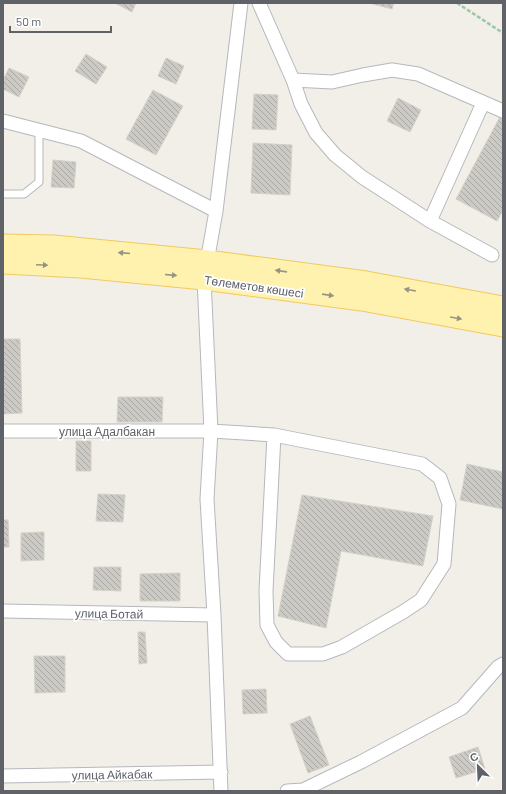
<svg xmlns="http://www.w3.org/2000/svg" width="506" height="794" viewBox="0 0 506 794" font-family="Barlow,sans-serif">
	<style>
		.building { fill: url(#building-back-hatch); stroke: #d6d1c6 }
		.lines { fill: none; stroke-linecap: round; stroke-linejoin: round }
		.lane-casing { stroke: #b5b8bc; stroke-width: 9 }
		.street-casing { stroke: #b5b8bc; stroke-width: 15 }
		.primary-casing { stroke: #f2c960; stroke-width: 23 }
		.path { stroke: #9cc7a9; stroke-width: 2.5; stroke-dasharray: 4 2; stroke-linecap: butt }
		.lane { stroke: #fff; stroke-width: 7 }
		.street { stroke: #fff; stroke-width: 13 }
		.primary { stroke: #fff2af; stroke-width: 21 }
		.oneway { fill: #979581 }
		.labels { text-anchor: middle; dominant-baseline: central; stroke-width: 3.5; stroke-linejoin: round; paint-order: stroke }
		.street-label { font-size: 12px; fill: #5f6368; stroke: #fff }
	</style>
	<defs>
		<pattern id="building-back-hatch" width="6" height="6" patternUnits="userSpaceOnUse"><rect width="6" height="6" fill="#cccac5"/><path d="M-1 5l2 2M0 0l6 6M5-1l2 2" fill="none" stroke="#a9a8a4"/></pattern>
	</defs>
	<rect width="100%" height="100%" fill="#f1efe8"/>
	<path class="building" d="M115,3H136L132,12Z
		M369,3H394L392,9Z
		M86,54L107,67L96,84L75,71Z
		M166,58L184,66L176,84L158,76Z
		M9,68L29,77L19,97L3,89V80Z
		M153,90L183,106L156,155L126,139Z
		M254,94L278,95L276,130L252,129Z
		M398,98L421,110L410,132L387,121Z
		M502,113L503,114V210L497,221L456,199Z
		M253,143L292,145L290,195L251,193Z
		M53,160L76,162L74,188L51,187Z
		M3,339H20L22,413L3,414Z
		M118,397H163L162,422H117Z
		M76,441H91V471H76Z
		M467,464L503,472V509L460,500Z
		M98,494L125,495L123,522L96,521Z
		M302,495L433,516L423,566L341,551L326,628L278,616Z
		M3,520H8L9,547H3Z
		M44,532V560L21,561V533Z
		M94,567H121V591L93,590Z
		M180,573V601H140V574Z
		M138,632H145L147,663L139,664Z
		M34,656H65V692L35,693Z
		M266,689L267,713L243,714L242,690Z
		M310,716L329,765L308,773L290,724Z
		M478,747L485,769L456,778L449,757Z"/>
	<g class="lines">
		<g class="lane-casing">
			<path id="lane" d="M3,194H24L39,182V130"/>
		</g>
		<g class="street-casing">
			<path id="street" d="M259,3L293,80L301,104L316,133L335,155L362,177L430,221L492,255
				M293,80L332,82L363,75L392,70L418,74L503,111
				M3,121L81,141L216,211
				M430,221L483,103
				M3,431H211L274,435L422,464L440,478L449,504L444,564L421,600L403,612L342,647L323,654H288L276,642L267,625L266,591L274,435
				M3,611L214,615
				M3,776L221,772
				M221,791L214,615L207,499L211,431L204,279L216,211L241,3
				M287,791L303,790L361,762L462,708L498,667L503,664"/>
		</g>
		<g class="primary-casing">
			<path id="primary" d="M3,245L53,246L207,261L366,282L503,307
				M3,263L81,267L204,279L362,300L503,326"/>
		</g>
		<path class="path" d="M457,3L503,33"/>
		<use href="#lane" class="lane"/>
		<use href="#street" class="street"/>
		<use href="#primary" class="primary"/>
	</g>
	<defs><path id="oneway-solid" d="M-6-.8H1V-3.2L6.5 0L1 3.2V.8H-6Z"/></defs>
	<g class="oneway">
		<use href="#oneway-solid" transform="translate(124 253) rotate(-175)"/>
		<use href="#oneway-solid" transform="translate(42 265) rotate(3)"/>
		<use href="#oneway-solid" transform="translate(281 271) rotate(-172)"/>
		<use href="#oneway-solid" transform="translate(171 275) rotate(5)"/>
		<use href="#oneway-solid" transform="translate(410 290) rotate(-170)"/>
		<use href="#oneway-solid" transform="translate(328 295) rotate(8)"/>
		<use href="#oneway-solid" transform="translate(456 318) rotate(10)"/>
	</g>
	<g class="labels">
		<g class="street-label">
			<text transform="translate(254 286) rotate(8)">Төлеметов көшесі</text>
			<text x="107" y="431">улица Адалбакан</text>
			<text transform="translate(109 613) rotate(1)">улица Ботай</text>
			<text transform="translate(112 774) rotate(-1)">улица Айкабак</text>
		</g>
	</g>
	<rect width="506" height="794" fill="none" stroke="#5f6368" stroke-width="8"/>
	<g transform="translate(478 766) rotate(336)" stroke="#ffffff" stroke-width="3" paint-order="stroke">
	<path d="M0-3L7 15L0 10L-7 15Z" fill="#5f6368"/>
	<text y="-6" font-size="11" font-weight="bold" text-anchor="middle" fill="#5f6368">С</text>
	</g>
	<path d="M10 26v6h101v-6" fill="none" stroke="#5f6368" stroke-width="2"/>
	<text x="16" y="26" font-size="12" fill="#5f6368" stroke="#ffffff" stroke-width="3" paint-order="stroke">50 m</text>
</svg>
